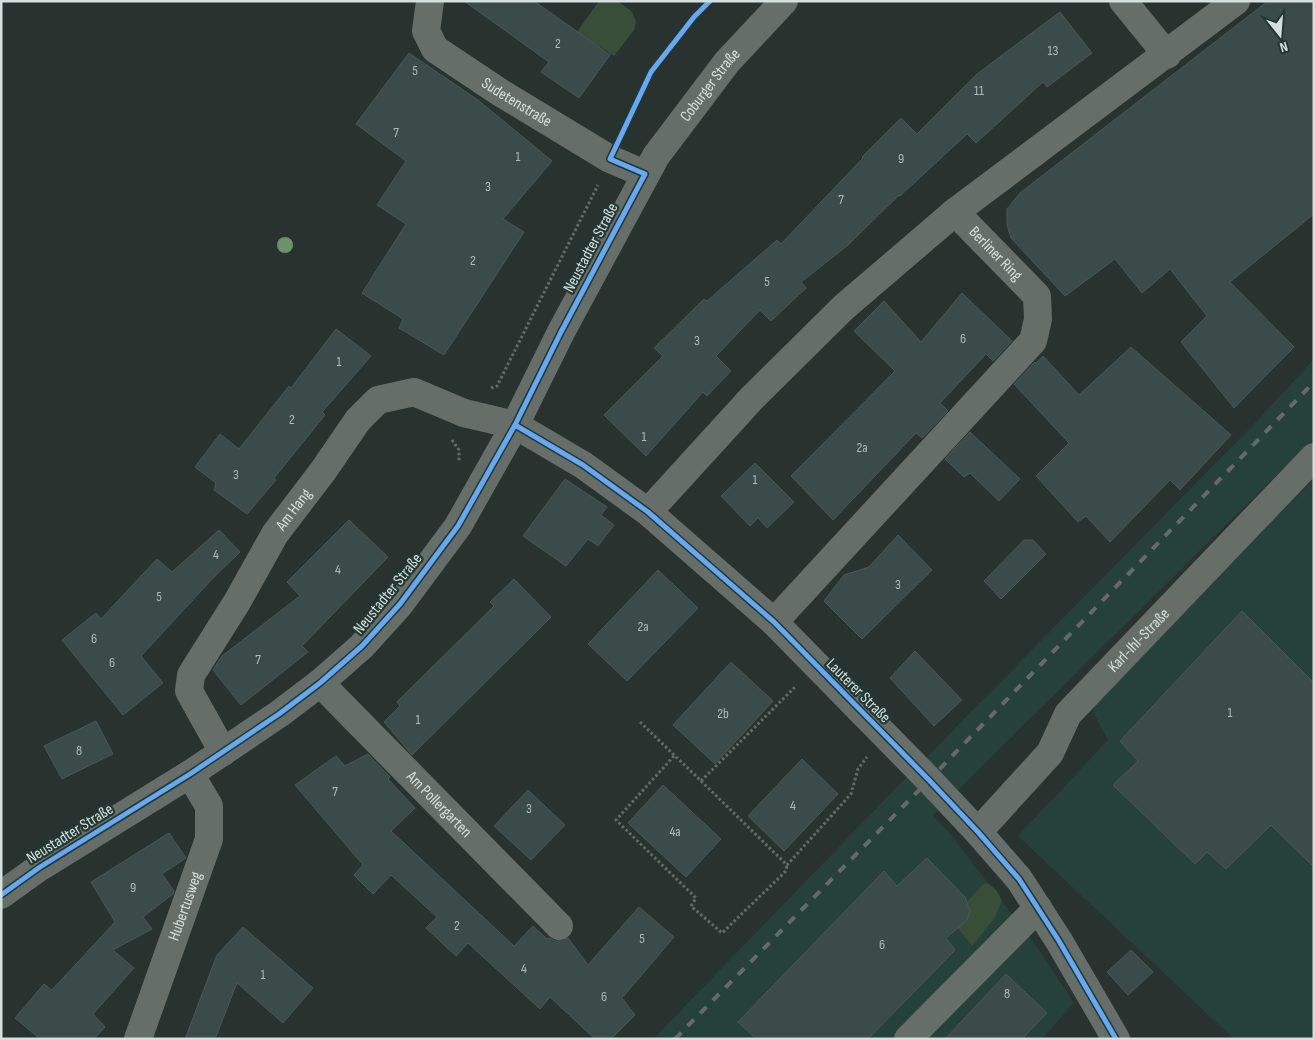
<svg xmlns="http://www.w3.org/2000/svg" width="1315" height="1040" viewBox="0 0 1315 1040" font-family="'Sofia Sans Condensed',sans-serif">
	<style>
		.built { fill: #26413a }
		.green { fill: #394e38 }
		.building { fill: #3a4b49; stroke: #4c5655 }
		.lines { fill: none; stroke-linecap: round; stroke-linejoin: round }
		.path { stroke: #646c68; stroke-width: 3; stroke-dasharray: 2.5 2.5; stroke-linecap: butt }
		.minor { stroke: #666e6a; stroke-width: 28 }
		.rail { stroke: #646b67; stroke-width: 4; stroke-dasharray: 9 9; stroke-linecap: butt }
		.cycleway-casing { stroke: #243733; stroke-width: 8 }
		.cycleway { stroke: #66a8f1; stroke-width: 5 }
		.tree { fill: #6b906a }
		.labels { text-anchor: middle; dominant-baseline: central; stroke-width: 4.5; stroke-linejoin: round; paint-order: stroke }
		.number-label { font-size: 14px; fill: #aebbb8 }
		.street-label { font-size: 16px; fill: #d4e0dd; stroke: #243733 }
	</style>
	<rect width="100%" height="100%" fill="#283330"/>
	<path class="built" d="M1314,359V438L933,815L948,831L1040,951L1074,1003L1042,1039H653L901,783L1260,418Z
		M1314,479V1039H1234L1018,836L1108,740L1093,712L1103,693Z"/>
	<path class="green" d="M599,1H618L632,12L636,22L634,30L614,56L577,32Z
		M988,883L997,891L1002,901L994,919L972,946L958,928L970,911L967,902L982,885Z"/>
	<path class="building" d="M464,1H534L610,55L579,98L541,72L549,62Z
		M1268,1H1314V214L1230,282L1294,347L1234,408L1181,342L1207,316L1170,269L1142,293L1115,259L1065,296L1011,238L1007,225V209L1020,193Z
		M1060,12L1092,53L1047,87L1043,82L976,143L967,134L900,196L899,195L847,246L801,282L806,288L771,321L760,310L716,356L731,371L707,396L703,392L646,456L604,415L663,356L654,348L704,299L707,301L777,240L781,244L863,158L862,157L901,118L917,134L977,74Z
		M409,53L478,100L552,161L503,219L524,232L444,355L399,328L403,319L362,293L406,224L377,205L406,161L356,124Z
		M962,293L1012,341L993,361L986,354L940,403L948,411L922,438L916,433L833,520L791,476L895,371L854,331L884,301L921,342Z
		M336,329L371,356L322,412L325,415L274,478L276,480L247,514L214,490L216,483L195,467L220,434L239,449L289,386L291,388Z
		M1131,347L1231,435L1180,490L1170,480L1110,542L1086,516L1078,522L1036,476L1069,443L1014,384L1035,362L1036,363L1043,356L1079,395Z
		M970,432L1020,479L999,501L970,473L964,477L945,459Z
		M755,463L794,502L767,528L758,518L750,526L721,496Z
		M565,479L607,507L601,515L614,525L598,546L588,539L566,566L523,536Z
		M349,520L388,557L302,646L308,652L241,705L213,670L222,656L300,596L287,582Z
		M219,530L240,552L214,577L141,656L163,683L123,715L62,640L96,613L101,619L157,559L172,572Z
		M898,535L932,570L862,639L824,601L844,575L869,567Z
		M1024,540H1033L1046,554L1001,599L984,581Z
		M658,570L698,608L627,681L588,644Z
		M514,579L551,617L412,755L384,722L400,706L397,702L494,606L490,602Z
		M1242,611L1314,683V867L1271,825L1226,869L1207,852L1195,864L1113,785L1138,761L1120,741Z
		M915,651L962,700L934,726L890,678Z
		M731,662L773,701L715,764L673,725Z
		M96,721L113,754L62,779L44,746Z
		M368,754L390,777L388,779L415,808L391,831L514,946L533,926L547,939L549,938L555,941H562L568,938L588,965L639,907L674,937L622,998L635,1015L611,1039H595L550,997L540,1009L468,943L456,956L426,928L437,917L391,875L373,894L354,875L363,865L295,785L336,756L345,766Z
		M802,759L838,794L784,851L748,816Z
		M663,785L721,839L686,877L628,823Z
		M528,790L565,825L531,860L494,826Z
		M169,833L186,858L162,874L174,891L173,894L143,917L152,929L113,950L134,968L93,1014L105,1027L94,1039H40L15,1018L44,984L52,990L115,922L91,882Z
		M927,858L965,897L970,911L967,920L946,938L955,950L868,1039H756L738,1022L884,871L897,886Z
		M243,927L313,988L283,1023L237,983L215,1039H185L217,955Z
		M1131,950L1153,972L1128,995L1107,972Z
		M1006,974L1047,1013L1022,1039H945Z"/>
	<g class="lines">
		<path class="path" d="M491,388L497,386L598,185
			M452,440L459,450V462
			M640,722L701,781L796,686
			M674,756L616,820L696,898L691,906L722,933L786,871L787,865
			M701,781L787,865L851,794L858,769L867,757"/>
		<g class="minor">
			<path id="s1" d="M430,1L426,31L435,49L501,93L610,159L645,174"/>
			<path d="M1123,1L1167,55"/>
			<path d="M955,212L1236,1"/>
			<path id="s2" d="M648,512L752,398L844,307L955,212L1037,296L1038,319L1033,341L774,622"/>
			<path id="s3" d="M320,683L559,926"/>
			<path id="s4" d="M223,752L189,691L191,675L237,602L275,534L323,471L358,420L378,400L414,392L464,413L515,425L583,465L648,512L774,622L929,780L978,832L1019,879L1059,941L1116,1039"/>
			<path id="s5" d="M978,832L1050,753L1068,714L1314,457"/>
			<path id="s6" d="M1,895L40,867L190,774L279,714L320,683L362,646L400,604L458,526L515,425L561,332L656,156L727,62L784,1"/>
			<path id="s7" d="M138,1039L209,839V806L190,774"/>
			<path d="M908,1039L1038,908"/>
		</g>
		<path class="rail" d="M675,1039L929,780L1314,382"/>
		<g class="cycleway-casing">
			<path id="cycleway" d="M515,425L583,465L648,512L774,622L929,780L978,832L1019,879L1059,941L1116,1039
				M1,895L40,867L190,774L279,714L320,683L362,646L400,604L458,526L515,425L561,332L645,174L610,159L651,72L694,17L710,1"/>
		</g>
		<use href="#cycleway" class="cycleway"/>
	</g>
	<circle class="tree" cx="285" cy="245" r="8"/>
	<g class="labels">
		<g class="number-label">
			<text x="558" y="43">2</text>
			<text x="1053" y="50">13</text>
			<text x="415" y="70">5</text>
			<text x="979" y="90">11</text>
			<text x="396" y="132">7</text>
			<text x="518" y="156">1</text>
			<text x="901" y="158">9</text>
			<text x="488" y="186">3</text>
			<text x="841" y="199">7</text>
			<text x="473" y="260">2</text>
			<text x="767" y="281">5</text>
			<text x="963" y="338">6</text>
			<text x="697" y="340">3</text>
			<text x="339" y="361">1</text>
			<text x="292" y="419">2</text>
			<text x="644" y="436">1</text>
			<text x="862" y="447">2a</text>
			<text x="236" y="474">3</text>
			<text x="755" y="479">1</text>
			<text x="216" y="554">4</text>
			<text x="338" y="569">4</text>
			<text x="898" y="584">3</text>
			<text x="159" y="596">5</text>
			<text x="643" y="626">2a</text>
			<text x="94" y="638">6</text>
			<text x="258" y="659">7</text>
			<text x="112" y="662">6</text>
			<text x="1230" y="712">1</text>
			<text x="723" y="713">2b</text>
			<text x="418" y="719">1</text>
			<text x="79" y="750">8</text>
			<text x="335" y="791">7</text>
			<text x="793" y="805">4</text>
			<text x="529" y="808">3</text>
			<text x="675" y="831">4a</text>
			<text x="133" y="887">9</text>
			<text x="457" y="925">2</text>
			<text x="642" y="938">5</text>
			<text x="882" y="944">6</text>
			<text x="524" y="968">4</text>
			<text x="263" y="974">1</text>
			<text x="1007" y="993">8</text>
			<text x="604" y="996">6</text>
		</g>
		<g class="street-label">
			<text stroke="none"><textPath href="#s6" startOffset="1102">Coburger Straße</textPath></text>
			<text stroke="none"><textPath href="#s1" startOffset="148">Sudetenstraße</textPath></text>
			<text transform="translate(591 248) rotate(-62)">Neustadter Straße</text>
			<text stroke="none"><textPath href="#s2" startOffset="488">Berliner Ring</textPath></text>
			<text stroke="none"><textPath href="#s4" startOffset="281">Am Hang</textPath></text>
			<text transform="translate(388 594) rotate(-51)">Neustadter Straße</text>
			<text stroke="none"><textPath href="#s5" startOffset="252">Karl-Ihl-Straße</textPath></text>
			<text transform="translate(858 691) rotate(45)">Lauterer Straße</text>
			<text stroke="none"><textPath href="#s3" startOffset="170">Am Pollergarten</textPath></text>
			<text transform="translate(70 834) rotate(-32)">Neustadter Straße</text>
			<text stroke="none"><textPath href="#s7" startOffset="141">Hubertusweg</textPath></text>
		</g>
	</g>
	<rect width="1315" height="1040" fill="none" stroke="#d4e0dd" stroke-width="5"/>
	<g transform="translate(1280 35) rotate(163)" stroke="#243733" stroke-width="4" paint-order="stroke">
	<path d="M0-4L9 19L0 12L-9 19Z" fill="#d4e0dd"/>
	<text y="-8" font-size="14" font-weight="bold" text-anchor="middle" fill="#d4e0dd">N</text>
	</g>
</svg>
